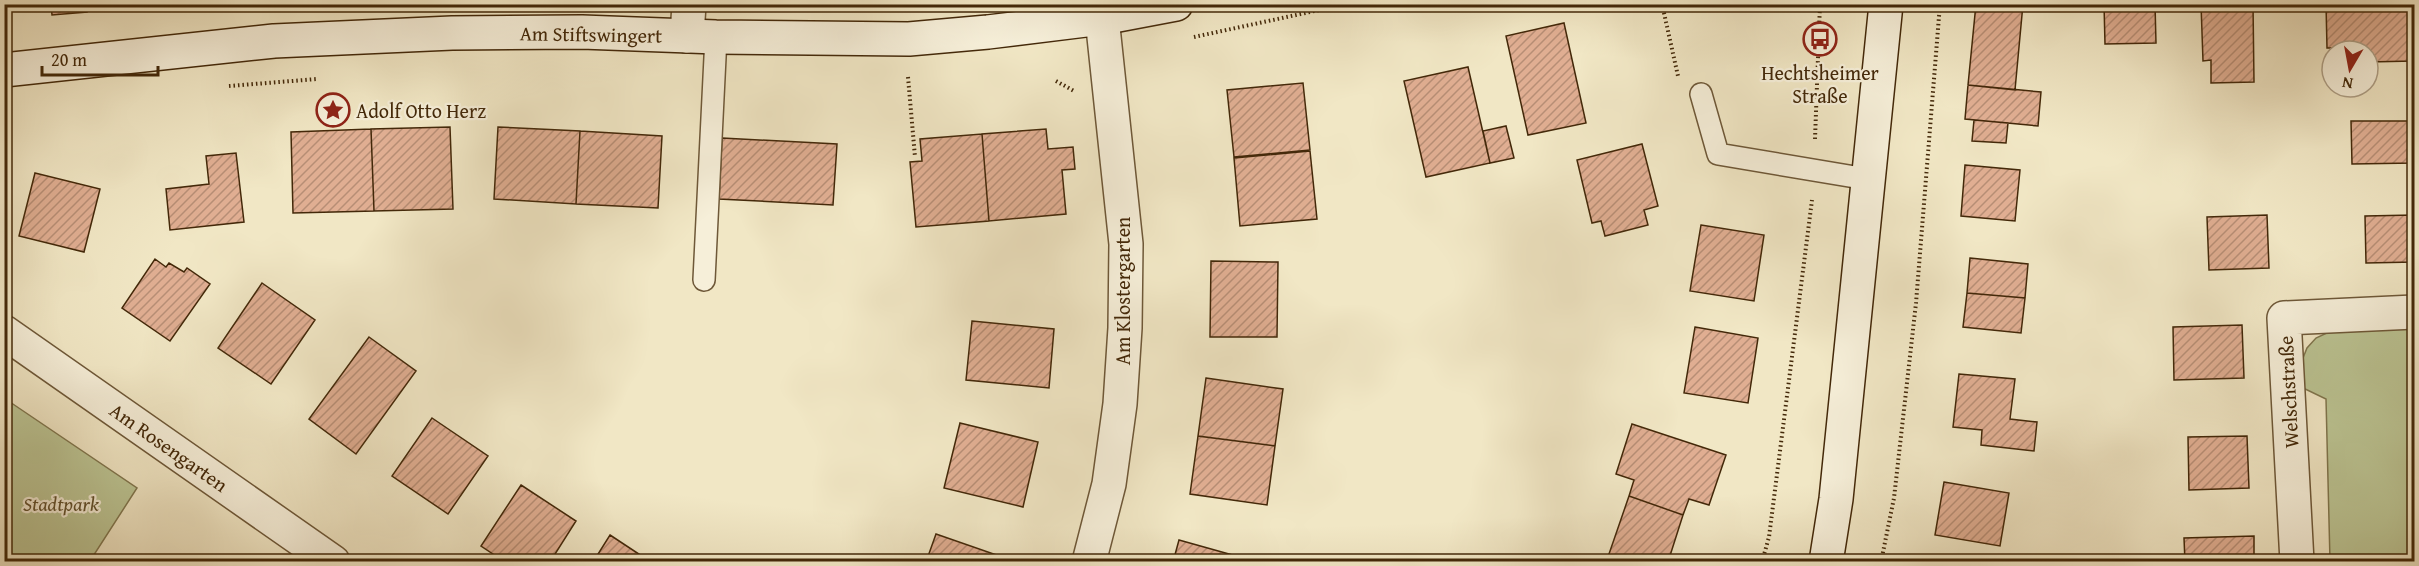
<svg xmlns="http://www.w3.org/2000/svg" width="2419" height="566" viewBox="0 0 2419 566" font-family="'Gentium Book Plus',serif">
	<style>
		.green { fill: #bcc594; stroke: #80764e; stroke-width: 1.5 }
		.building { fill: url(#building-hatch); stroke: #432809; stroke-width: 1.5 }
		.lines { fill: none; stroke-linecap: round; stroke-linejoin: round }
		.lane-casing { stroke: #6e5838; stroke-width: 24 }
		.street-casing { stroke: #6e5838; stroke-width: 36 }
		.secondary-casing { stroke: #432809; stroke-width: 36 }
		.path { stroke: #432809; stroke-width: 4; stroke-dasharray: 1.5 3; stroke-linecap: butt }
		.lane { stroke: #f6efd9; stroke-width: 21 }
		.street { stroke: #f6efd9; stroke-width: 33 }
		.secondary { stroke: #f6efd9; stroke-width: 33 }
		.labels { text-anchor: middle; dominant-baseline: central; stroke-width: 4.5; stroke-linejoin: round; paint-order: stroke }
		.street-label { font-size: 20px; fill: #432809; stroke: #f6efd9 }
		.poi-label { font-size: 20px; fill: #432809; stroke: #f6efd9 }
		.park-label { font-size: 20px; font-style: italic; fill: #614f2c; stroke: #f6efd9 }
	</style>
	<defs>
		<pattern id="building-hatch" width="6" height="6" patternUnits="userSpaceOnUse" patternTransform="scale(1.5)"><rect width="6" height="6" fill="#e0ae92"/><path d="M-1 1l2-2M0 6l6-6M5 7l2-2" fill="none" stroke="#b78e75"/></pattern>
	</defs>
	<rect width="100%" height="100%" fill="#f1e7c5"/>
	<filter id="stains"><feTurbulence type="fractalNoise" baseFrequency=".00333" numOctaves="4"/><feColorMatrix values="0 0 0 0 .2 0 0 0 0 .09 0 0 0 0 .02 0 0 0 .5 -.17"/></filter>
	<radialGradient id="worn" r=".72"><stop offset=".6" stop-color="#630" stop-opacity="0"/><stop offset="1" stop-color="#630" stop-opacity=".3"/></radialGradient>
	<path class="green" d="M2414,324V561H2330L2326,399L2301,387V363L2307,348L2316,338L2331,331Z
		M4,398L137,488L90,561H5Z"/>
	<path class="building" d="M51,4H86L87,12L52,15Z
		M1976,4H2023L2015,90L1968,85Z
		M2104,4H2155L2156,43L2105,44Z
		M2201,4H2253L2254,82L2211,83V60L2203,61Z
		M2326,4H2411L2413,61L2368,62V51H2342V48H2327Z
		M1564,23L1586,123L1528,135L1506,36Z
		M1468,67L1490,163L1426,177L1404,81Z
		M1303,83L1310,150L1234,157L1227,90Z
		M1968,85L2041,92L2038,126L1965,119Z
		M1974,120L2008,123L2006,143L1972,141Z
		M2351,121H2414V163L2352,164Z
		M1506,126L1514,158L1490,163L1483,131Z
		M450,127L453,209L374,211L371,129Z
		M498,127L580,131L576,204L494,199Z
		M371,129L374,211L293,213L291,132Z
		M1046,129L1048,149L1073,147L1075,169L1062,170L1066,214L989,221L982,134Z
		M580,131L662,136L658,208L576,204Z
		M982,134L989,221L916,227L910,162L922,161L920,139Z
		M722,138L837,144L833,205L719,199Z
		M1642,144L1658,206L1644,210L1648,225L1605,236L1601,221L1592,223L1577,160Z
		M1310,151L1317,219L1240,226L1234,158Z
		M236,153L244,222L170,230L166,189L209,184L206,156Z
		M1965,165L2020,170L2015,221L1961,216Z
		M35,173L100,189L84,252L19,236Z
		M2267,215L2269,268L2209,270L2207,217Z
		M2414,215V262L2366,263L2365,216Z
		M1701,225L1764,235L1754,301L1690,291Z
		M1970,258L2028,264L2025,298L1967,293Z
		M155,259L166,267L169,263L184,272L187,268L210,284L170,341L122,308Z
		M1211,261L1278,262L1277,337H1210Z
		M262,283L315,320L271,384L218,348Z
		M1967,293L2025,298L2021,333L1963,327Z
		M972,321L1054,329L1049,388L966,380Z
		M2242,325L2244,378L2174,380L2173,327Z
		M1695,327L1758,338L1748,403L1684,393Z
		M369,337L416,371L356,454L309,419Z
		M1959,374L2015,379L2010,419L2037,422L2034,451L1981,445L1982,430L1953,427Z
		M1206,378L1283,389L1275,446L1198,436Z
		M432,418L488,456L448,514L392,476Z
		M960,423L1038,442L1023,507L944,488Z
		M1632,424L1726,455L1709,505L1689,499L1683,515L1629,496L1634,480L1616,474Z
		M1198,436L1275,446L1267,505L1190,494Z
		M2247,436L2249,488L2189,490L2188,437Z
		M1944,482L2009,493L2000,546L1935,535Z
		M521,485L576,521L550,562H505L481,546Z
		M1629,496L1683,515L1668,562H1631L1609,554Z
		M936,534L1011,560V562H926Z
		M610,535L651,562H593Z
		M2254,536V562H2185L2184,538Z
		M1179,540L1254,561L1173,562Z
		M1609,554L1631,562H1607Z"/>
	<g class="lines">
		<g class="lane-casing">
			<path id="lane" d="M1701,94L1718,154L1867,179
				M704,280L716,37"/>
		</g>
		<g class="street-casing">
			<path id="street" d="M687,36L689,4
				M4,332L333,562
				M1089,562L1109,484L1120,404L1125,328L1126,244L1102,18
				M2297,562L2284,318L2414,312"/>
		</g>
		<g class="secondary-casing">
			<path id="secondary" d="M4,70L274,41L452,33L582,32L716,37L909,39L988,32L1102,18L1176,4
				M1826,562L1836,499L1886,4"/>
		</g>
		<path class="path" d="M1662,4L1678,76
			M1194,37L1347,4
			M908,77L915,157
			M1056,81L1074,91
			M229,86L317,79
			M1815,139L1820,4
			M1762,562L1769,537L1812,200
			M1881,562L1894,498L1916,303L1940,4"/>
		<use href="#lane" class="lane"/>
		<use href="#street" class="street"/>
		<use href="#secondary" class="secondary"/>
	</g>
	<defs>
		<g id="bus-ring" transform="scale(1.725)"><circle r="9.5" fill="#f6efd9" stroke="#8f2418" stroke-width="1.5"/><path d="M-5-6H5V4H4V6H2V4H-2V6H-4V4H-5ZM-3.5-4V0h7V-4ZM-3.5 1.2v1.5H-2V1.2ZM2 1.2v1.5H3.5V1.2Z" fill="#8f2418"/></g>
		<g id="sight-ring" transform="scale(1.725)"><circle r="9.5" fill="#f6efd9" stroke="#8f2418" stroke-width="1.5"/><path d="M0-6L1.8-2.2L6-1.7L2.9 1.2L3.7 5.4L0 3.3L-3.7 5.4L-2.9 1.2L-6-1.7L-1.8-2.2Z" fill="#8f2418"/></g>
	</defs>
	<g fill-rule="evenodd">
		<use href="#bus-ring" x="1820" y="39"/>
		<use href="#sight-ring" x="333" y="110"/>
	</g>
	<g class="labels">
		<g class="street-label">
			<text transform="translate(591 34) rotate(1)">Am Stiftswingert</text>
			<text transform="translate(1122 291) rotate(-90)">Am Klostergarten</text>
			<text transform="translate(2288 392) rotate(-93)">Welschstraße</text>
			<text transform="translate(169 447) rotate(35)">Am Rosengarten</text>
		</g>
		<g class="poi-label">
			<text x="1820" y="72">Hechtsheimer<tspan x="1820" dy="23">Straße</tspan></text>
			<text x="356" y="110" text-anchor="start">Adolf Otto Herz</text>
		</g>
		<g class="park-label">
			<text x="61" y="503">Stadtpark</text>
		</g>
	</g>
	<rect width="2419" height="566" fill="none" stroke="#f1e7c5" stroke-width="24"/>
	<rect x="6" y="6" width="2407" height="554" fill="none" stroke="#432809" stroke-width="3"/>
	<rect x="12" y="12" width="2395" height="542" fill="none" stroke="#432809" stroke-width="1.5"/>
	<g transform="translate(2350 69) rotate(190)"><circle r="28" fill="#f6efd9" stroke="#ae9f86" stroke-width="1.5"/>
	<path d="M0-4.5L10 22L0 15L-10 22Z" fill="#8f2418"/>
	<text y="-9" font-size="16" font-weight="bold" text-anchor="middle" fill="#432809">N</text>
	</g>
	<path d="M42 66v9h116v-9" fill="none" stroke="#432809" stroke-width="3"/>
	<text x="51" y="66" font-size="18" fill="#432809" stroke="#f6efd9" stroke-width="4.5" paint-order="stroke">20 m</text>
	<rect width="100%" height="100%" filter="url(#stains)"/>
	<rect width="100%" height="100%" fill="url(#worn)"/>
</svg>
